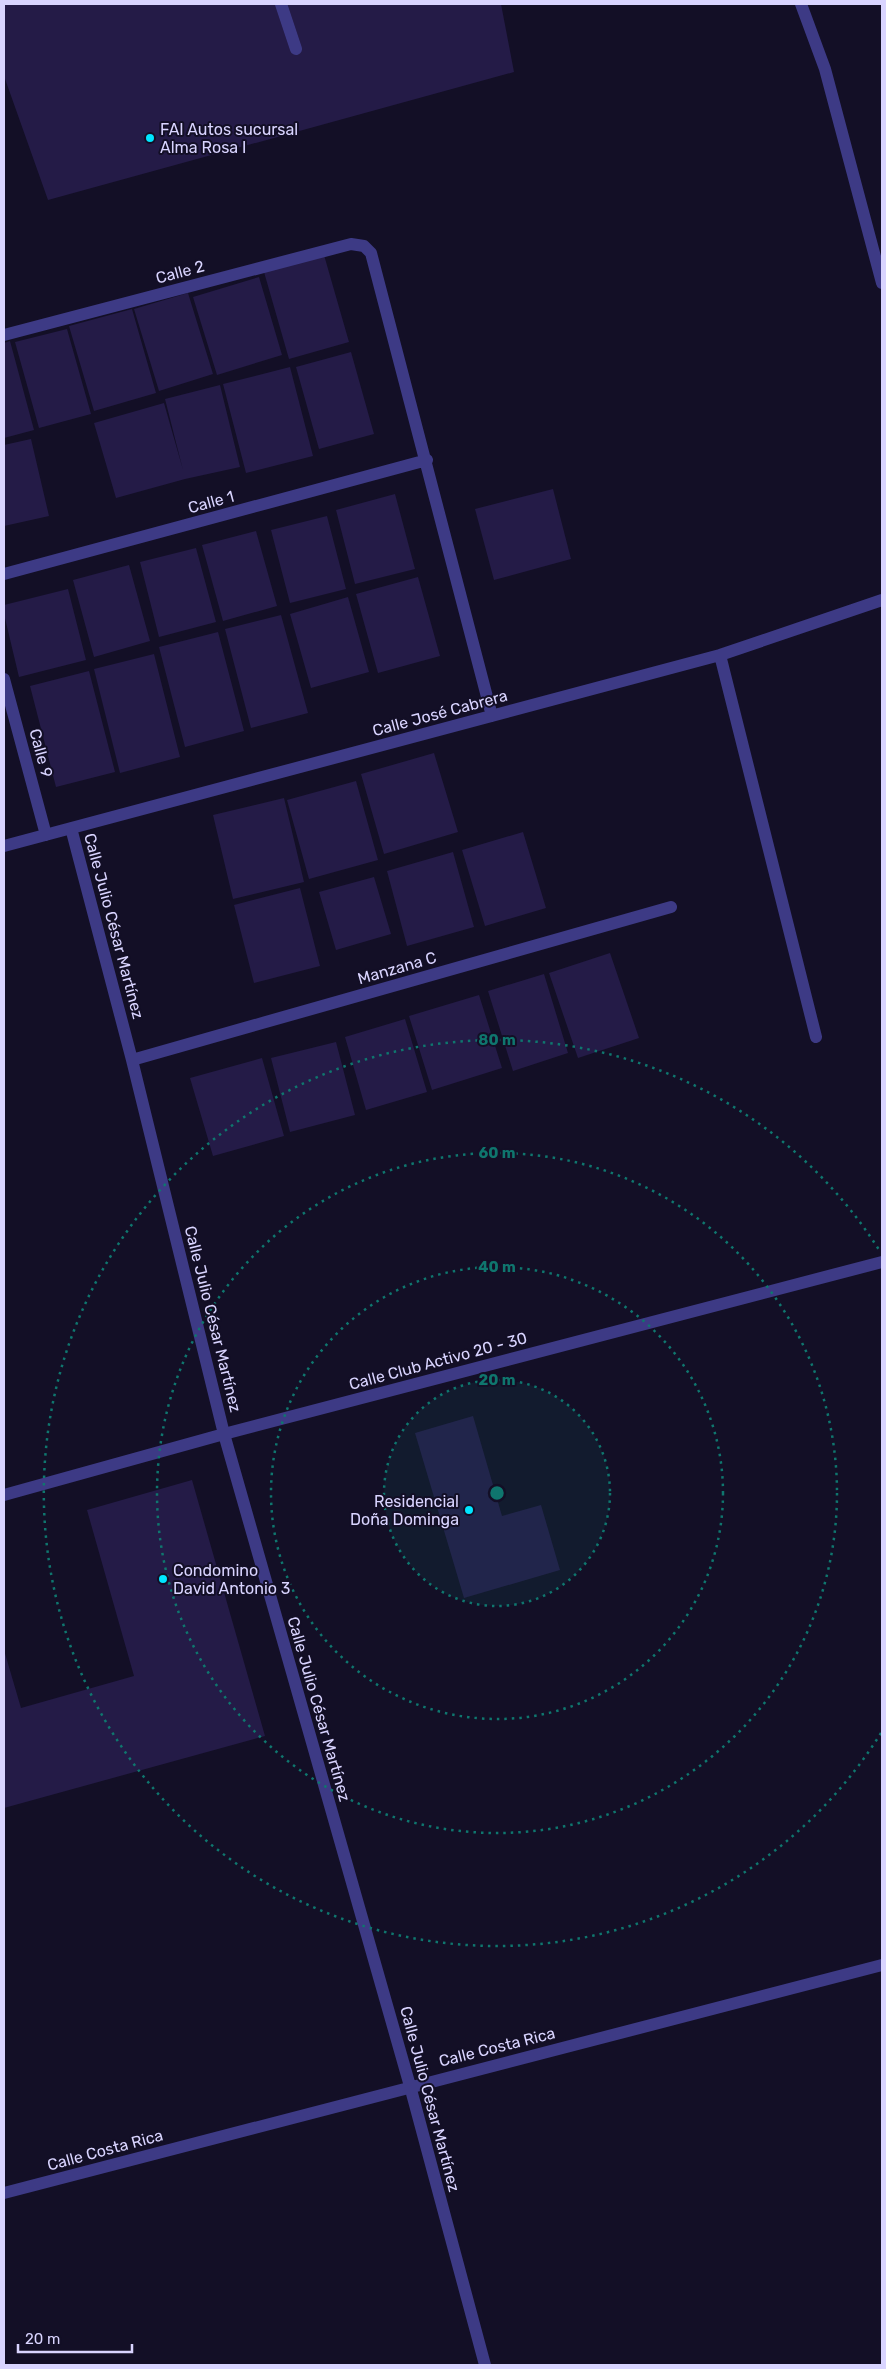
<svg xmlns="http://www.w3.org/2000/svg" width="886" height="2369" viewBox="0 0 886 2369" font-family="Rubik,sans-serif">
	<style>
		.building { fill: #241b47 }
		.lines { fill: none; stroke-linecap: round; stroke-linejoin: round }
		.lane { stroke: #3d3a85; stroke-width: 12 }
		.street { stroke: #3d3a85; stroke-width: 12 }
		.ring { fill: none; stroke: #0f766e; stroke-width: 2.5; stroke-dasharray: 2.5 5 }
		.poi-dot { fill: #00e5ff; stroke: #130f26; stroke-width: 2 }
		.labels { text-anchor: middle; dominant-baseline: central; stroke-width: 4; stroke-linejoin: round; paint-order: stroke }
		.poi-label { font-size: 16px; fill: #d9d4ff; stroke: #130f26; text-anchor: start }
		.street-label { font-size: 16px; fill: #d9d4ff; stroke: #130f26 }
		.centre { fill: #0f766e; stroke: #130f26; stroke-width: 2.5 }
		.ring-label { font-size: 15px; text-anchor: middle; font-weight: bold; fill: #0f766e; stroke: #130f26; stroke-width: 4; stroke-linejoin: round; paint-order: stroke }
	</style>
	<rect width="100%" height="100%" fill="#130f26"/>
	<path class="building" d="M4,4H501L514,72L48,200L4,76Z
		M324,255L349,342L289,359L264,272Z
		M259,277L282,355L217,375L193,297Z
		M188,293L213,374L159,391L134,309Z
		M132,309L156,393L94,411L69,326Z
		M67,329L91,414L39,428L15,342Z
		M10,341L34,430L4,438V343Z
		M351,352L374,434L319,449L296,367Z
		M290,367L313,456L246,473L223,384Z
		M220,385L240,467L185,479L116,498L94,423L164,403L183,470L165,399Z
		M31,439L49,516L4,526V445Z
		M553,489L571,559L494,580L475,509Z
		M395,494L415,569L355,584L336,510Z
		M327,516L346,589L290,603L271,530Z
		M256,531L277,606L223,621L202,545Z
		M196,548L216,622L159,637L140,562Z
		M129,565L150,641L94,657L73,580Z
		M418,577L440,656L378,673L356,594Z
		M68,589L86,660L19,677L4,614V605Z
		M348,597L369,672L311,688L290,614Z
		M281,615L308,713L251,728L225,629Z
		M218,632L244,731L185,747L159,647Z
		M154,654L180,757L120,773L94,669Z
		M89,671L115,772L56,787L30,686Z
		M434,753L458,832L384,854L361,774Z
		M356,781L378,860L309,879L287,800Z
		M284,798L304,882L233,899L213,815Z
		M523,832L546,908L485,926L462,850Z
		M453,852L474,927L407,946L387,871Z
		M374,877L391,934L336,950L319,892Z
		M300,888L320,966L254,983L234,905Z
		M610,953L639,1038L578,1058L549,973Z
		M544,974L568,1053L513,1071L488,991Z
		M479,995L502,1068L432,1090L409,1016Z
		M405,1019L427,1092L366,1110L345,1037Z
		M336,1042L355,1115L290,1132L271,1058Z
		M262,1058L284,1136L213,1156L190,1078Z
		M473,1416L502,1516L541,1505L560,1570L464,1598L415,1433Z
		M192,1480L265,1736L4,1808V1650L21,1708L134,1676L87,1510Z"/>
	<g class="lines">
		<path class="lane" d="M281,4L296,49"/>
		<path class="street" d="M801,4L825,69L882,283
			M4,335L351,244L364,246L371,253L492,716
			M4,574L427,460
			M720,655L816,1037
			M4,679L46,835
			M71,828L132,1060L224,1434L410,2086L485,2365
			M4,846L720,655L882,600
			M132,1060L671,907
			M4,1495L224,1434L882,1262
			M4,2193L882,1965"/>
	</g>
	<circle cx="497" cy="1493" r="113" fill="#0f766e" fill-opacity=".12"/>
	<g class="ring">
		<circle cx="497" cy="1493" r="113"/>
		<circle cx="497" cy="1493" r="226"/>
		<circle cx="497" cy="1493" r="340"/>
		<path d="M881 1733A453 453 0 1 1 881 1253"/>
	</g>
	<g class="poi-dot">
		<circle cx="150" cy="138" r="5"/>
		<circle cx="469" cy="1510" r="5"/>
		<circle cx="163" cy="1579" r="5"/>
	</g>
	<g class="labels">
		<g class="poi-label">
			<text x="160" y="129">FAI Autos sucursal<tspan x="160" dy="18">Alma Rosa I</tspan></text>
			<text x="459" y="1501" text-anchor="end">Residencial<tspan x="459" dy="18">Doña Dominga</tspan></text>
			<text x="173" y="1570">Condomino<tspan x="173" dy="18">David Antonio 3</tspan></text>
		</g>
		<g class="street-label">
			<text transform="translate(180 272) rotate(-15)">Calle 2</text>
			<text transform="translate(211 502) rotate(-15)">Calle 1</text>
			<text transform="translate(440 713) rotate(-15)">Calle José Cabrera</text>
			<text transform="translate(41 753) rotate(75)">Calle 9</text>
			<text transform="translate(114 926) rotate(75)">Calle Julio César Martínez</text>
			<text transform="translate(397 968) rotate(-16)">Manzana C</text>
			<text transform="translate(213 1319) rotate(76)">Calle Julio César Martínez</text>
			<text transform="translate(438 1361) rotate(-15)">Calle Club Activo 20 - 30</text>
			<text transform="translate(319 1709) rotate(74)">Calle Julio César Martínez</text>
			<text transform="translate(497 2047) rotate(-14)">Calle Costa Rica</text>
			<text transform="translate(430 2099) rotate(75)">Calle Julio César Martínez</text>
			<text transform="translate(105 2150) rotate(-15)">Calle Costa Rica</text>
		</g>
	</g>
	<circle cx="497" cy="1493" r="8" class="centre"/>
	<g class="ring-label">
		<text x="497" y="1045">80 m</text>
		<text x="497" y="1158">60 m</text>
		<text x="497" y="1272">40 m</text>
		<text x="497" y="1385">20 m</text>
	</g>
	<rect width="886" height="2369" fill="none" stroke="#d9d4ff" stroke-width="10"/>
	<path d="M18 2344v8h114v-8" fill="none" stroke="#d9d4ff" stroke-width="2.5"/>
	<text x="25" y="2344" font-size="15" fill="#d9d4ff" stroke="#130f26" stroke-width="4" paint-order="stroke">20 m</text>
</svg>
